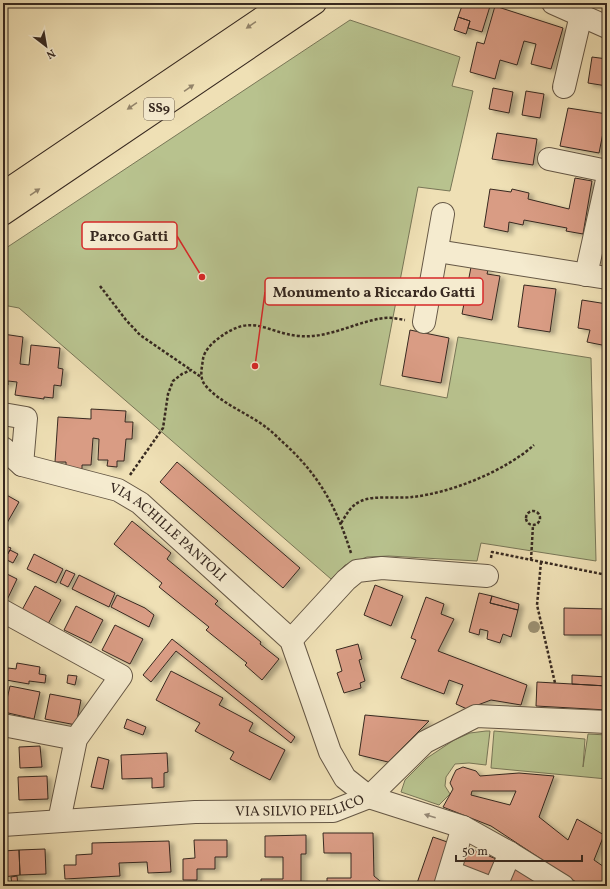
<svg xmlns="http://www.w3.org/2000/svg" width="610" height="889" viewBox="0 0 610 889" font-family="Vollkorn,serif">
	<style>
		.green { fill: #b8c28e; stroke: #787657 }
		.building { fill: #d99c84; stroke: #372920; fill-rule: evenodd; filter: url(#shadow) }
		.lines { fill: none; stroke-linecap: round; stroke-linejoin: round }
		.minor-casing { stroke: #655745; stroke-width: 24 }
		.major-casing { stroke: #372920; stroke-width: 24 }
		.path { stroke: #372920; stroke-width: 2.5; stroke-dasharray: 3 2; stroke-linecap: butt }
		.minor { stroke: #f5ebcf; stroke-width: 22 }
		.major { stroke: #efe0b5; stroke-width: 22 }
		.tree { fill: #9b9072 }
		.oneway { fill: #93846a }
		.oneway2 { fill: #968a78 }
		.labels { text-anchor: middle; dominant-baseline: central; stroke-width: 4; stroke-linejoin: round; paint-order: stroke }
		.shield { fill: #f5ebcf; stroke: #706354; stroke-width: 1 }
		.shield-label { font-size: 13px; font-weight: bold; fill: #372920 }
		.street-label { font-size: 14px; fill: #372920; stroke: #f5ebcf }
		.leader { fill: none; stroke: #d62828; stroke-width: 1.5 }
		.callout-dot { fill: #d62828; stroke: #f5ebcf; stroke-width: 1.5 }
		.callout { fill: #f5ebcf; stroke: #d62828; stroke-width: 1.5 }
		.callout-label { font-size: 15px; text-anchor: middle; font-weight: bold; fill: #372920 }
	</style>
	<defs>
		<filter id="shadow"><feDropShadow dx="4.5" dy="2.5" stdDeviation="2" flood-color="#0004"/></filter>
	</defs>
	<rect width="100%" height="100%" fill="#efe0b5"/>
	<filter id="stains"><feTurbulence type="fractalNoise" baseFrequency=".005" numOctaves="4"/><feColorMatrix values="0 0 0 0 .2 0 0 0 0 .09 0 0 0 0 .02 0 0 0 .5 -.17"/></filter>
	<radialGradient id="worn" r=".72"><stop offset=".6" stop-color="#630" stop-opacity="0"/><stop offset="1" stop-color="#630" stop-opacity=".3"/></radialGradient>
	<path class="green" d="M350,20L460,57L452,86L473,91L450,191L418,187L380,385L447,398L458,337L591,358L596,561L481,543L477,561L389,556L367,557L345,565L331,579L19,308L3,305V250Z
		M486,731H490L486,765L469,763L455,764L446,777L445,786L450,794L439,805L401,792L405,780L427,758L454,740L470,733Z
		M494,731L585,739L583,767L588,734L607,735V779L491,768Z"/>
	<path class="building" d="M463,3H491L482,32L468,28L470,21L458,17Z
		M495,6L563,28L551,69L531,64L536,44L524,41L517,65L500,60L495,79L470,72L477,42L484,44Z
		M458,17L470,21L466,34L454,30Z
		M592,57L607,59V86L588,83Z
		M493,88L513,92L509,113L489,109Z
		M526,91L544,94L540,118L522,115Z
		M568,108L607,114V134L603,133L599,153L560,146Z
		M497,133L537,139L533,165L492,159Z
		M575,178L592,181L583,234L566,231L567,228L524,220L523,225L509,222L508,232L484,227L490,189L511,192L512,189L529,193L528,199L569,209Z
		M471,267L488,270L487,274L500,276L492,320L462,314Z
		M524,285L556,289L550,332L518,327Z
		M582,300L607,304V346L587,342L590,330L578,328Z
		M410,330L449,338L441,383L402,376Z
		M3,334L23,337L20,364L29,365L31,345L60,348L58,368L63,369L61,386L54,385L53,398L44,397V399L15,395L17,382L8,381V385L3,384Z
		M91,409L126,411L125,422H133L132,439H126L124,461H117V467L107,466L108,460H98L99,439L93,438L91,465H82V469L66,467V462H55L58,417L91,419Z
		M177,462L300,568L283,588L160,482Z
		M3,493L19,502L7,523L3,520Z
		M132,521L171,553L167,559L218,601L215,604L261,642L260,644L279,659L262,680L245,665L247,663L206,630L209,627L159,587L162,583L114,544Z
		M3,545L11,548L5,559L3,558Z
		M10,550L18,554L13,563L5,559Z
		M34,554L63,569L56,583L27,569Z
		M66,570L75,574L68,587L60,583Z
		M3,572L17,579L6,602L3,600Z
		M79,575L115,593L109,607L72,589Z
		M375,585L403,596L391,626L364,615Z
		M35,586L61,600L48,624L22,610Z
		M479,593L492,596L490,603L518,610L511,637L503,634L500,643L487,639L488,631L480,629L479,635L469,632Z
		M117,595L145,608L154,615L149,627L111,607Z
		M492,596L519,604L518,610L490,603Z
		M426,597L444,604L441,614L454,619L438,651L527,685L521,705L491,700L467,709L456,704L463,685L449,680L444,694L401,678L416,640L411,638Z
		M76,606L103,620L91,643L64,630Z
		M564,608L607,609V635H564Z
		M115,625L143,639L130,664L102,650Z
		M172,639L295,737L291,743L176,651L151,682L143,675Z
		M358,644L362,659L359,660L365,681L360,683L361,688L344,693L337,673L342,671L336,650Z
		M17,663L40,667L39,674L46,675L45,683L29,681V684L6,680L8,668L16,669Z
		M171,671L223,698L219,705L253,723L249,731L285,750L270,780L230,759L234,752L195,731L200,723L156,700Z
		M68,675L77,676L75,685L67,683Z
		M572,675L607,677V686L572,684Z
		M537,682L607,686V710L536,706Z
		M10,686L40,692L34,719L4,712Z
		M50,694L81,700L76,725L45,719Z
		M365,715L429,721L388,762L359,755Z
		M127,719L146,727L143,735L124,728Z
		M40,746L42,767L20,768L19,747Z
		M167,753L168,772L164,773V787L152,788V778L122,779L121,755Z
		M98,757L109,760L103,789L91,787Z
		M463,767L476,771L480,776L519,773L554,776L539,817L568,840L577,819L604,835L594,860L607,869V886H582L491,826L443,807L453,789L450,783L453,776L456,770ZM472,791H516L510,805L471,795Z
		M47,776L48,799L19,800L18,777Z
		M323,833H373L374,876L386,886H327V878H351V853H324Z
		M306,835V854H301V886H261V879H283V857H265V836Z
		M433,837L453,844L438,886H416Z
		M194,840H227V857H215V869H197V880H183V859L195,858Z
		M169,841L171,872L148,873L147,862L119,863L120,876L65,879L64,865H76V855L92,854V843Z
		M465,846L501,861L492,884L456,869Z
		M45,849L46,874L20,875L19,850Z
		M19,850L20,875L3,877V851Z
		M511,865L547,886H501Z
		M17,876L18,886H12L11,877Z"/>
	<g class="lines">
		<g class="minor-casing">
			<g id="minor">
				<path d="M553,3L607,27"/>
				<path d="M564,87L581,15"/>
				<path d="M549,159L607,171"/>
				<path d="M437,251L607,278"/>
				<path d="M586,275L607,180"/>
				<path d="M424,322L443,214"/>
				<path d="M3,414L26,418L22,465"/>
				<path id="s1" d="M3,448L22,465L118,490L140,503L291,640L330,752L345,778L369,797L463,827L510,853L563,886"/>
				<path d="M3,611L121,676L76,739L59,821"/>
				<path d="M291,640L346,580L357,571L382,568L487,576"/>
				<path d="M3,725L76,739"/>
				<path id="s2" d="M3,825L195,812L333,811L369,797L425,742L476,716L607,722"/>
				<path d="M450,872L486,886"/>
				<path d="M445,886L463,827"/>
				<path d="M496,886L510,853"/>
			</g>
		</g>
		<g class="major-casing">
			<path id="major" d="M3,193L284,3
				M3,214L315,3"/>
		</g>
		<path class="path" d="M100,286L126,320L140,335L191,370
			M130,475L163,428L168,394L173,381L182,374L191,370L201,377
			M526 518a7 7 0 1 1 14 0a7 7 0 1 1-14 0Z
			M341,523C347,514 350,506 361,501C373,495 398,499 412,497C451,493 505,471 534,445
			M351,553C337,509 321,478 287,446C280,440 274,433 267,428C248,413 221,404 205,385C199,377 202,368 203,359C204,351 213,342 219,338C253,312 266,333 299,336C328,339 355,322 384,318C391,317 398,319 405,320
			M491,558L492,552L607,575
			M531,560L533,525
			M541,562L537,605L555,683"/>
		<use href="#minor" class="minor"/>
		<use href="#major" class="major"/>
	</g>
	<circle class="tree" cx="534" cy="627" r="6"/>
	<defs><path id="oneway-solid" d="M-6-.8H1V-3.2L6.5 0L1 3.2V.8H-6Z"/></defs>
	<g class="oneway">
		<use href="#oneway-solid" transform="translate(251 25) rotate(146)"/>
		<use href="#oneway-solid" transform="translate(189 88) rotate(-34)"/>
		<use href="#oneway-solid" transform="translate(132 106) rotate(146)"/>
		<use href="#oneway-solid" transform="translate(35 192) rotate(-34)"/>
	</g>
	<use class="oneway2" href="#oneway-solid" transform="translate(430 816) rotate(-162)"/>
	<g class="labels">
		<rect class="shield" x="144" y="98" width="30" height="22" rx="3"/>
		<g class="shield-label">
			<text x="159" y="109">SS9</text>
		</g>
		<g class="street-label">
			<text stroke="none"><textPath href="#s1" startOffset="190">VIA ACHILLE PANTOLI</textPath></text>
			<text stroke="none"><textPath href="#s2" startOffset="298">VIA SILVIO PELLICO</textPath></text>
		</g>
	</g>
	<path class="leader" d="M202 277L177 236M255 366L265 292"/>
	<g class="callout-dot">
		<circle cx="202" cy="277" r="4"/>
		<circle cx="255" cy="366" r="4"/>
	</g>
	<g class="callout">
		<rect x="82" y="222" width="95" height="27" rx="4"/>
		<rect x="265" y="278" width="218" height="27" rx="4"/>
	</g>
	<g class="callout-label">
		<text x="129" y="241">Parco Gatti</text>
		<text x="374" y="297">Monumento a Riccardo Gatti</text>
	</g>
	<rect width="610" height="889" fill="none" stroke="#efe0b5" stroke-width="16"/>
	<rect x="4" y="4" width="602" height="881" fill="none" stroke="#372920" stroke-width="2"/>
	<rect x="8" y="8" width="594" height="873" fill="none" stroke="#372920"/>
	<g transform="translate(46 46) rotate(149)" stroke="#f5ebcf" stroke-width="3" paint-order="stroke">
	<path d="M0-3L7 15L0 10L-7 15Z" fill="#372920"/>
	<text y="-6" font-size="11" font-weight="bold" text-anchor="middle" fill="#372920">N</text>
	</g>
	<path d="M456 855v6h126v-6" fill="none" stroke="#372920" stroke-width="2"/>
	<text x="462" y="855" font-size="12" fill="#372920" stroke="#f5ebcf" stroke-width="3" paint-order="stroke">50 m</text>
	<rect width="100%" height="100%" filter="url(#stains)"/>
	<rect width="100%" height="100%" fill="url(#worn)"/>
</svg>
